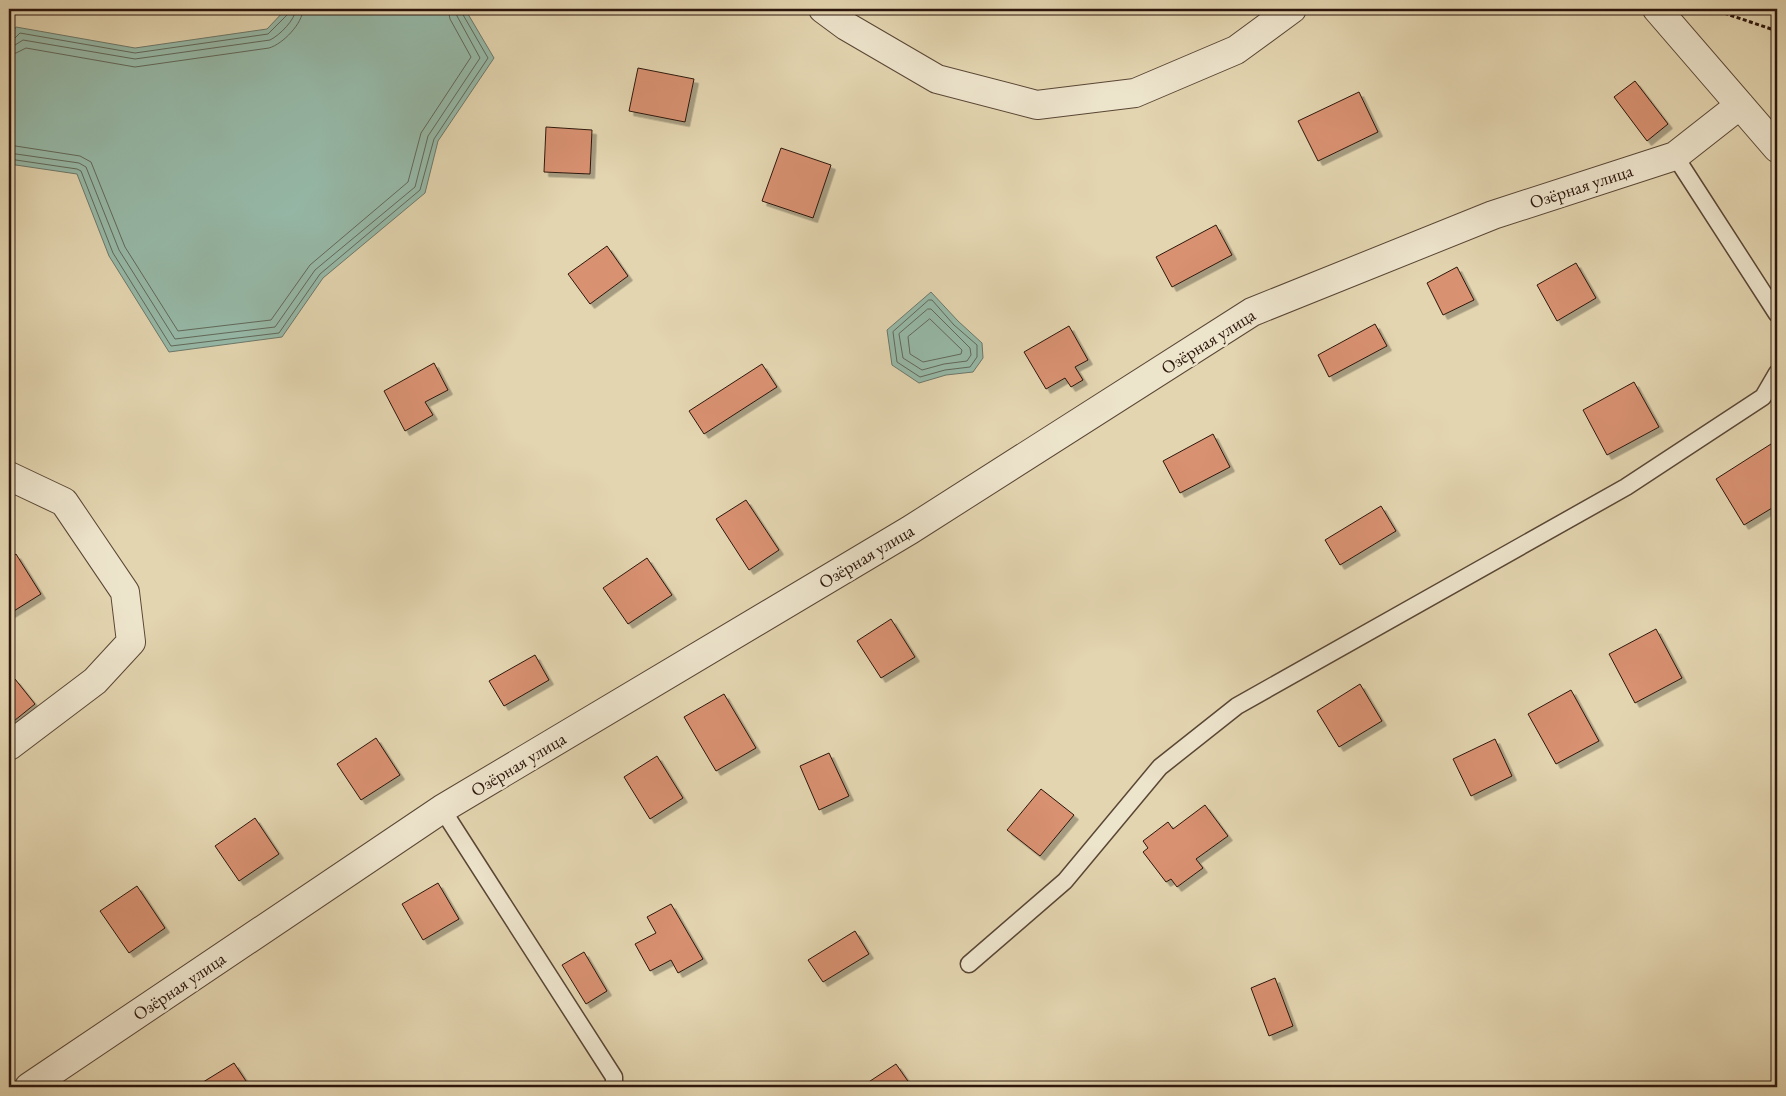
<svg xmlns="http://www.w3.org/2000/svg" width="1786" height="1096" viewBox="0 0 1786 1096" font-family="'EB Garamond',serif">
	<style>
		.water { fill: #96b9a8; stroke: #6c786a }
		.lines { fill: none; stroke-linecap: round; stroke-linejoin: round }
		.shore { stroke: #61685a; stroke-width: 1 }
		.building { fill: #d89171; stroke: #2c160c; filter: url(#shadow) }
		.lane-casing { stroke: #5a4635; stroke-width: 19 }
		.street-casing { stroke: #5a4635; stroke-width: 30 }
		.path { stroke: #2c160c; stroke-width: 3; stroke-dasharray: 4 2.5; stroke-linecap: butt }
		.lane { stroke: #ede4cc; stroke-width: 16 }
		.street { stroke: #ede4cc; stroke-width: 28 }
		.labels { text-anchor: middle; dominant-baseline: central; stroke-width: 5; stroke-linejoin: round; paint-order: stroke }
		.street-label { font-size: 18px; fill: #2c160c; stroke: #ede4cc }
	</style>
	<defs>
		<filter id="shadow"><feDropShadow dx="4.5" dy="4.5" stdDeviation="0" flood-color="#0004"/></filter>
	</defs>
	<rect width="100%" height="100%" fill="#e3d5b0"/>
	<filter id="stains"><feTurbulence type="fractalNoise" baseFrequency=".004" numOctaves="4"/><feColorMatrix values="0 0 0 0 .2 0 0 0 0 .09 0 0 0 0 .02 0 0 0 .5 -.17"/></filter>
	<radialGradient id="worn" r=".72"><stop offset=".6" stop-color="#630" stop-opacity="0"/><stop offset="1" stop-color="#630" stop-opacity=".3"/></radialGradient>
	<path class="water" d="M286,9H465L494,58L438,141L425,193L323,278L282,337L169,352L109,256L77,174L9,164V38L16,27L135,48L267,29Z
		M931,292L958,321L982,343L983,358L973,372L946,375L919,383L892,365L887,330Z"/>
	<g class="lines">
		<path class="shore" d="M9,40L14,39L20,33L135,53L268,34L288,14L289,9
			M9,46L15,45L23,40L135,59L270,40C280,35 295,20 296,9
			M9,54L16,53L26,48L135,67L269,48C283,44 303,23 303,9
			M9,145L80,156L91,162L125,247L178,331L271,320L310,265L408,182L421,133L471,57L450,19L448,9
			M9,153L79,163L86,167L119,250L175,339L275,327L315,270L415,187L428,136L480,58L457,16L455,9
			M9,159L77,169L81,171L113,253L171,346L279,333L320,274L420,190L434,139L488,58L462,13L461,9
			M929,300H932L954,325L977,345V357L970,367L945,370L920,377L897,362L893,332Z
			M928,309H931L970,348L971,355L967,361L944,364L922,370L903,358L899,334Z
			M930,319L962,350L961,354L923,362L910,354L908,337Z"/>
	</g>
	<path class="building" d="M638,68L694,79L685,122L629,111Z
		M1635,81L1668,124L1647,141L1614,97Z
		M1359,92L1378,132L1318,161L1298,121Z
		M546,127L592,130L590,174L544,172Z
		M781,148L831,165L813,218L762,201Z
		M1216,225L1232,255L1172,287L1156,257Z
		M607,246L628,276L590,304L568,274Z
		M1576,263L1596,298L1557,321L1537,285Z
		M1457,267L1474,300L1443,315L1427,283Z
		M1375,324L1387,346L1329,377L1318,355Z
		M1069,326L1088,360L1075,367L1083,380L1071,387L1065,378L1046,389L1024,352Z
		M434,363L448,390L425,402L433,415L405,431L384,391Z
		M762,364L777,387L704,434L689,411Z
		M1634,382L1659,427L1607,455L1583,410Z
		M1213,434L1230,467L1180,493L1163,461Z
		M1771,444L1777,454V505L1744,525L1716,479Z
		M746,500L779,550L749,570L716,519Z
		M1381,506L1396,531L1340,565L1325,540Z
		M16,554L41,594L9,614V559Z
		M647,558L672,595L628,624L603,588Z
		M891,619L915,657L881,678L857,641Z
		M1656,629L1682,678L1635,703L1609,654Z
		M535,655L549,680L504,706L489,681Z
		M15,679L35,704L9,725V684Z
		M1360,684L1382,721L1339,747L1317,711Z
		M1571,690L1599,741L1556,764L1528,714Z
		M724,694L756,748L716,771L684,717Z
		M376,738L400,775L361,800L337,764Z
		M1495,739L1512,776L1471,796L1453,759Z
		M829,753L849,796L819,810L800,766Z
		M657,756L683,798L650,819L624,777Z
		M1041,789L1074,815L1040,856L1007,830Z
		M1205,805L1228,836L1196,859L1203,868L1177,887L1171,879L1166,882L1143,852L1148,848L1143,841L1168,822L1173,829Z
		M255,818L279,854L239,881L215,846Z
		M438,883L459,919L423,940L402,904Z
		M137,886L165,928L129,953L100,911Z
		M671,904L703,959L678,973L671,960L650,971L635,944L656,933L647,917Z
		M855,931L869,954L823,982L808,960Z
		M584,952L607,991L586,1004L562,965Z
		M1275,978L1293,1026L1269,1036L1251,988Z
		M234,1063L250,1087H195Z
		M896,1064L912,1087H861Z"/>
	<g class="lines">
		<g class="lane-casing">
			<path id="lane" d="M1675,156L1777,314
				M442,809L614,1077V1087
				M969,964L1065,881L1160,767L1237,706L1626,487L1763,397L1777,373"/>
		</g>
		<g class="street-casing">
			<path id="street" d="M823,9L846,26L937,79L1037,105L1135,93L1236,50L1292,9
				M1657,9L1777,148
				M9,476L64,502L125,592L131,642L95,681L9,746
				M29,1087L442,809L910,530L1252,312L1493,215L1675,156L1740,105"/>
		</g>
		<path class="path" d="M1712,9L1777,31"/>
		<use href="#lane" class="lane"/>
		<use href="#street" class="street"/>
	</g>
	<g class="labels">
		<g class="street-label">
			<text transform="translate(1581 186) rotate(-18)">Озёрная улица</text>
			<text transform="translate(1208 341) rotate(-32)">Озёрная улица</text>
			<text transform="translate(866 556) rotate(-31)">Озёрная улица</text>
			<text transform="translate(518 764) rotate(-31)">Озёрная улица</text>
			<text transform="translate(179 986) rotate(-34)">Озёрная улица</text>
		</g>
	</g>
	<rect width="1786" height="1096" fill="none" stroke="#e3d5b0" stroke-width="30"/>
	<rect x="10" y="10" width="1766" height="1076" fill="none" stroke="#2c160c" stroke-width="2.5"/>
	<rect x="15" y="15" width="1756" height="1066" fill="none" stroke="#2c160c"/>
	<rect width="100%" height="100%" filter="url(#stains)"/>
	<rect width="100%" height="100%" fill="url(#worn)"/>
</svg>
